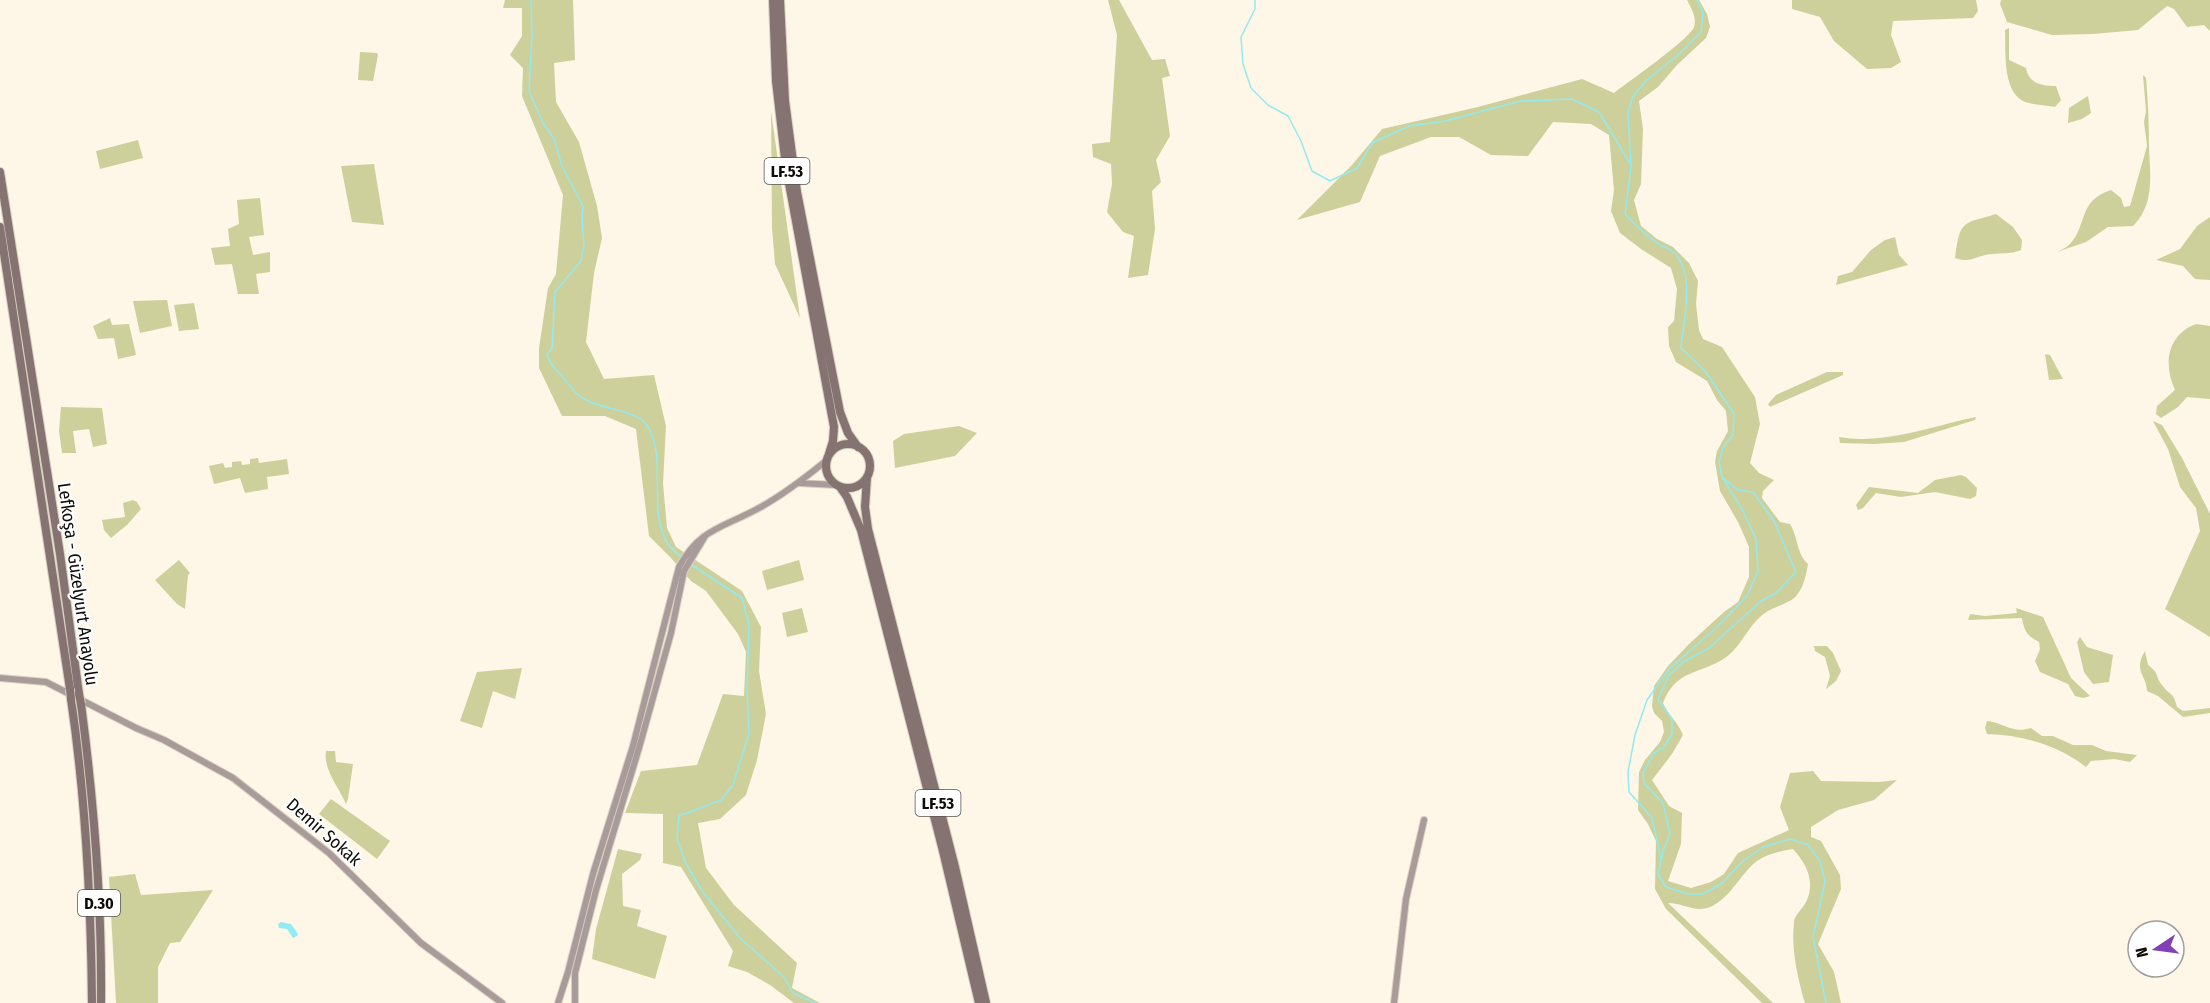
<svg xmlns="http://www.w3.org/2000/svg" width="2210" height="1003" font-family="'Fira Sans Condensed',sans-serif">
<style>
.green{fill:#ced09b}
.water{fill:#93eaf0}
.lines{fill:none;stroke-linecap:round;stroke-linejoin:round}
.stream{stroke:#93eaf0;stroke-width:1.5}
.secondary-casing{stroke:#d8d1c2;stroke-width:8}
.highway-casing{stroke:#d8d1c2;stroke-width:10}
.secondary{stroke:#a89b99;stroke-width:6}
.highway{stroke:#857371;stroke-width:8}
.highway-bridge-casing{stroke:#d8d1c2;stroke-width:10;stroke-linecap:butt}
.highway-bridge{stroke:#857371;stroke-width:8}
.labels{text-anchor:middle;stroke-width:4.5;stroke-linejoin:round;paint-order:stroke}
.shield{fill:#fff;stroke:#565551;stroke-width:1.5}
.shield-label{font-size:16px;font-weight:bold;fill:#0e0c07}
.street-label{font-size:18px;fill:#0e0c07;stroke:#fff}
</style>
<rect width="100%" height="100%" fill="#fef6e6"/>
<path class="green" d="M 505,0 L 573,0 L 575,60 L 554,63 L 556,102 L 579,142 L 597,206 L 602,238 L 594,273 L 586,342 L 604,379 L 654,375 L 666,426 L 663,483 L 667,528 L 676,547 L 742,591 L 761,627 L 759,671 L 766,714 L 757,760 L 746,795 L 720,819 L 698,823 L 706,868 L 734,905 L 797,963 L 792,988 L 820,1003 L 794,1003 L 770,985 L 747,972 L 728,966 L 733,951 L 681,867 L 663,863 L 663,814 L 625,813 L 641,771 L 697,765 L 723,694 L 744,696 L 746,652 L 738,634 L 706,591 L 691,581 L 671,558 L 649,536 L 636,429 L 605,416 L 562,416 L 539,368 L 539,348 L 548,288 L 556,274 L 563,195 L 522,96 L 523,68 L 510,55 L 522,36 L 522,8 L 503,8 Z
M 1108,0 L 1119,0 L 1152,60 L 1165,59 L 1170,76 L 1162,78 L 1170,136 L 1156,160 L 1161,182 L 1152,191 L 1155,229 L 1148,275 L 1128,278 L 1134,236 L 1123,232 L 1107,212 L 1112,184 L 1111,164 L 1093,157 L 1092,144 L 1110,142 L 1117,35 Z
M 1687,0 L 1699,0 L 1707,14 L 1710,27 L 1706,38 L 1677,65 L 1658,87 L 1639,101 L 1643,129 L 1641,184 L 1634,200 L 1641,226 L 1657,239 L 1673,247 L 1689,263 L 1698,281 L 1696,304 L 1699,330 L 1703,339 L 1722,347 L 1755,397 L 1760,424 L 1750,463 L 1759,473 L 1774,480 L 1763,491 L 1762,498 L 1780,522 L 1790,524 C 1798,537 1797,555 1808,564 C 1806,575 1804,586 1797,595 C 1790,604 1774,606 1765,613 C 1748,625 1742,646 1725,658 C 1699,675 1676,669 1663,703 C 1668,715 1678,722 1683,735 L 1672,754 L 1652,780 L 1669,806 L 1682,813 L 1681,844 L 1668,881 L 1691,888 L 1711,882 L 1724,874 L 1738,853 L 1789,830 L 1780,807 L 1790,773 L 1813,771 L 1821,781 L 1879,782 L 1897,780 L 1874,800 L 1838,810 L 1811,827 L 1811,837 L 1821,841 L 1840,875 L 1841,889 L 1818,944 L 1834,972 L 1841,1003 L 1805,1003 L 1803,997 C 1797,973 1791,949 1794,923 C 1794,916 1801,910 1805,904 C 1816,884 1808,865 1793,849 C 1781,851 1767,854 1757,861 C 1740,874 1731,898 1710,907 C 1695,913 1683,903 1668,903 L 1773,1003 L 1762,1003 L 1666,909 L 1655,889 L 1656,841 L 1648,824 L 1638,810 L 1639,772 L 1645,760 L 1660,742 L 1664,732 L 1662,721 L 1654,713 L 1652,706 L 1654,686 L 1668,666 L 1689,644 L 1724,612 L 1738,602 L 1749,577 L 1749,547 L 1738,522 L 1720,491 L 1715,462 L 1717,451 L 1728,431 L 1726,411 L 1717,400 L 1707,381 L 1676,362 L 1669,346 L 1668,327 L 1674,321 L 1677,289 L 1671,268 L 1641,249 L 1620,233 L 1611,211 L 1614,190 L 1609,135 L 1591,124 L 1553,122 L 1528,156 L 1491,155 L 1459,137 L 1431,137 L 1380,156 L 1360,202 L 1297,220 L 1352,165 L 1382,129 L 1478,107 L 1582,79 L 1614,93 C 1628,82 1690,39 1694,27 C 1697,17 1691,8 1687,0 Z
M 1792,0 L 1976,0 L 1978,11 L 1973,18 L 1893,21 L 1891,35 L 1901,62 L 1891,68 L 1867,69 L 1834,41 L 1820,17 L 1792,9 Z
M 2001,0 L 2210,0 L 2210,31 L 2204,25 L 2187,27 L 2174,9 L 2167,6 L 2138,30 L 2093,34 L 2052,35 L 2007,22 L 2000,4 Z
M 2009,28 L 2009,60 L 2026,68 C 2029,84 2042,86 2056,86 L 2061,100 L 2055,107 C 2046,105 2031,105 2023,101 C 2002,90 2006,50 2005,30 Z
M 360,52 L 377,53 L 378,55 L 373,81 L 358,80 Z
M 2143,75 L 2146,78 C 2148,101 2149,124 2149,147 C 2150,175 2155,204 2133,226 L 2108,227 L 2086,242 L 2057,252 C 2060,250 2066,248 2069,245 C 2088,226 2077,201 2111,190 L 2121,198 L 2124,207 L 2130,206 L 2147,146 L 2144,122 L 2146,111 Z
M 2088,96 L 2091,113 L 2082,119 L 2068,123 L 2069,108 Z
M 771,111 L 800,318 L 775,264 L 772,228 Z
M 138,140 L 143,158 L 100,169 L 96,151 Z
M 374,164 L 384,225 L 352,222 L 341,166 Z
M 260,198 L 264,235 L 249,237 L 253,255 L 270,252 L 270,272 L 256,274 L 259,294 L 238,294 L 232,264 L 215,265 L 211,248 L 230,246 L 228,229 L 239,224 L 237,200 Z
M 1996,214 L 2013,227 L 2022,240 L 2021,250 C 2011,254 2003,253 1992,254 C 1976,255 1972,264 1955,258 C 1960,220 1962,224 1996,214 Z
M 2210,217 L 2210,280 L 2195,279 L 2183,266 L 2156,260 L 2180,249 L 2197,226 Z
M 1895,237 L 1899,255 L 1908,265 L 1836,285 L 1838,276 L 1852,272 L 1871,250 L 1885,240 Z
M 167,300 L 172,326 L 140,333 L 133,301 Z
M 194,303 L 199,329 L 179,331 L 174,305 Z
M 110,318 L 112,325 L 129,324 L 136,355 L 118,359 L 114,338 L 98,339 L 93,326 Z
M 2196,324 L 2210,326 L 2210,399 L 2187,397 L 2178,407 L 2161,418 L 2156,414 L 2157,406 L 2175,390 C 2163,364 2167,335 2196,324 Z
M 2045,354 L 2050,355 L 2063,379 L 2049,380 Z
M 1827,372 L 1843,372 L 1843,375 L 1770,407 L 1768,404 L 1776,395 Z
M 61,407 L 102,408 L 107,444 L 93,447 L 89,429 L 73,431 L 76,453 L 62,453 L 59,431 Z
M 1976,417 L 1975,420 L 1904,442 L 1874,444 L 1840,443 L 1839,437 C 1884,445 1932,426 1976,417 Z
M 2153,421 L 2162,425 L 2182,458 L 2210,514 L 2210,637 L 2165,609 L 2200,531 L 2196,508 L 2180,487 L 2168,449 Z
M 959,426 L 977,433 L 955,456 L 895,468 L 893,441 L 904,434 Z
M 258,458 L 259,463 L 287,459 L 289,474 L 267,477 L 268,489 L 245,493 L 240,478 L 214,484 L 209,466 L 223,463 L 225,468 L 232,467 L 232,462 L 241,461 L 242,465 L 250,464 L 250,459 Z
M 1961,475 L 1966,477 L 1977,488 L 1976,496 L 1970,499 L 1935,492 L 1901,497 L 1876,493 L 1863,508 L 1858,510 L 1856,505 L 1869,487 L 1918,493 L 1935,480 Z
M 133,500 L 137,502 L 141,509 L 127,525 L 111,538 L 104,530 L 102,520 L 125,517 L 123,503 Z
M 179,560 L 190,573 L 188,575 L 185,609 L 177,604 L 155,580 Z
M 799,560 L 804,580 L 767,590 L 762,571 Z
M 802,608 L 808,632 L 787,637 L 782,613 Z
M 2016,608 L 2043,617 L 2071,678 L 2090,696 L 2083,698 L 2075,696 L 2068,684 L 2040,672 L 2035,661 L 2040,649 L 2039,642 C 2027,636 2024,631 2022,618 L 1968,620 L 1970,614 L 1985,616 L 2017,613 Z
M 2080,637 L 2087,647 L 2113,655 L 2109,682 L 2093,684 L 2084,672 L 2077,642 Z
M 1814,646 L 1827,646 L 1833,653 L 1841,671 L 1836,681 L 1826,689 L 1830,676 L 1825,657 L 1815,651 Z
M 2145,651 L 2148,665 C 2160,674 2155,677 2163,686 C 2171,697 2173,691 2177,707 L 2183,711 L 2210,708 L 2210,713 L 2183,717 L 2158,696 L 2147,691 C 2146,673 2133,672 2145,651 Z
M 522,668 L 515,699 L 493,691 L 482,728 L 460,721 L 477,672 Z
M 1987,721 C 2005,723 2012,734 2031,728 L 2042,736 L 2053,736 L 2073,745 L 2092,745 L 2106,751 L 2137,755 L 2130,762 L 2114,759 L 2091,761 L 2086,767 C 2058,745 2023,735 1987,734 L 1985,728 Z
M 326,751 L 335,751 L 336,762 L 353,764 L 348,799 L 346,804 C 339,787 323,770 326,751 Z
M 331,799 L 390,841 L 377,859 L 319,814 Z
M 618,849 L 642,854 L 640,860 L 622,874 L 623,906 L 641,910 L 637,926 L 667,936 L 655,979 L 592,959 L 596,929 Z
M 135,874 L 141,895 L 213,890 L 180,942 L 170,943 L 158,967 L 158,1003 L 116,1003 L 109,877 Z"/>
<path class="water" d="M 281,922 L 291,924 L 298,934 L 297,936 L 293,938 L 287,929 L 279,928 L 278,924 Z"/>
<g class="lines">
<path class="stream" d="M 531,0 L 532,35 L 529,91 L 543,123 L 554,139 L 562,166 L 583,206 L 582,219 L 584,245 L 581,261 L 555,292 L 552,349 L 547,354 C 550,364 553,366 559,373 C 569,383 573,394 588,401 C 603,409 637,411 646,424 C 669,456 646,509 668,544 C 671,549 677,553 681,557
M 1255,0 L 1255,9 L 1241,37 L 1243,64 L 1251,88 L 1268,105 L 1288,116 L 1301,141 L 1312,171 L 1330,181 L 1357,168 L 1372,143 L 1409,126 L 1445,121 L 1521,101 L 1572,99 L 1599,112 L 1631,165
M 1724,479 L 1738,490 L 1753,492 L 1774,521 L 1796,572 L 1776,593 L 1760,602 L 1709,648 L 1683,662 L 1669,675 L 1658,699 L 1672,719 L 1672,734 L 1664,747 L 1653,754 L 1643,774 L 1644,783 L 1663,803 L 1670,834 L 1663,851 L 1658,874 L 1666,887 L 1688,894 L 1703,894 L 1721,884 L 1742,862 L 1763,847 L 1790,839 L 1808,845 L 1820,861 L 1825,882 L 1813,937 L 1826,1003
M 692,565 L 742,598 L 749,624 L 747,689 L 749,733 L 733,785 L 721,800 L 679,816 L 677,838 L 685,862 L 702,891 L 740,938 L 784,977 L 793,993 L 815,1003
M 1661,859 L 1652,818 L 1629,792 L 1628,772 L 1635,735 L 1647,700 L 1670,668 L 1715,629 L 1747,596 L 1758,571 L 1756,539 L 1743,511 L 1722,477 L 1719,462 L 1723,447 L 1733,435 L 1734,414 L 1705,371 L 1681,348 C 1683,322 1697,270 1672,251 C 1669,248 1664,247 1660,245 C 1646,236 1636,226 1625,214 L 1631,166 L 1628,113 L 1633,96 L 1647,80 L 1680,53 L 1701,32 L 1703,12 L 1697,0"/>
<g class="secondary-casing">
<path id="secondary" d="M 799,483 L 836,485
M 0,678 L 46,682 L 136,728 L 164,740 L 233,778 L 329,853 L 421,943 L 502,1003
M 558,1003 L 568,972 L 593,874 L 633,746 L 679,567 C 700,528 723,528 759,508 C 783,495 805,478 827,460
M 575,1003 L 575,973 L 596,890 L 639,748 L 671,633 L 684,571 L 704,538
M 1394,1003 L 1406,899 L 1424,820"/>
</g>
<g class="highway-casing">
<path id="highway" d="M 773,0 L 776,81 L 786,167 L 834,427 L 833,441 L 829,454
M 780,0 L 785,101 L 797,192 L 840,412 L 848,433 L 858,447
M 0,172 L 60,554 L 79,694
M 0,227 L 70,689
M826 466a22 22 0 1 1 44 0a22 22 0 1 1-44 0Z
M 867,477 L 865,507 L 868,529 L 955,867 L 986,1003
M 840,487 L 847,497 L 861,530 L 943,851 L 979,1003
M 71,699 C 86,800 91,901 92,1003
M 81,704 C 94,803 102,903 101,1003"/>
</g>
<use href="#secondary" class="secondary"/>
<use href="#highway" class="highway"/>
<g class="highway-bridge-casing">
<path id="highway-bridge" d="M 70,689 L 71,699
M 79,694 L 81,704"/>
</g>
<use href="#highway-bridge" class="highway-bridge"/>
</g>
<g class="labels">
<g class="shield">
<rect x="764.5" y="158" width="45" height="26" rx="4.5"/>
<rect x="915.5" y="790" width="45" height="26" rx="4.5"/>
<rect x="78" y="890" width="42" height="26" rx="4.5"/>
</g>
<g class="shield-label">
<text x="787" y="177">LF.53</text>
<text x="938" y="809">LF.53</text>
<text x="99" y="909">D.30</text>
</g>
<g class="street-label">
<text transform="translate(78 584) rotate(82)" y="6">Lefkoşa - Güzelyurt Anayolu</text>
<text transform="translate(324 832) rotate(41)" y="6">Demir Sokak</text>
</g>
</g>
<g transform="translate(2156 949) rotate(257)"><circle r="28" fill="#ffffff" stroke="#9f9e9c" stroke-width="1.5"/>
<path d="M0-4.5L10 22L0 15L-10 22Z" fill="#8241b6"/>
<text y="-9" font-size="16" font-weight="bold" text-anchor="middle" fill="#0e0c07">N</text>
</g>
</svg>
